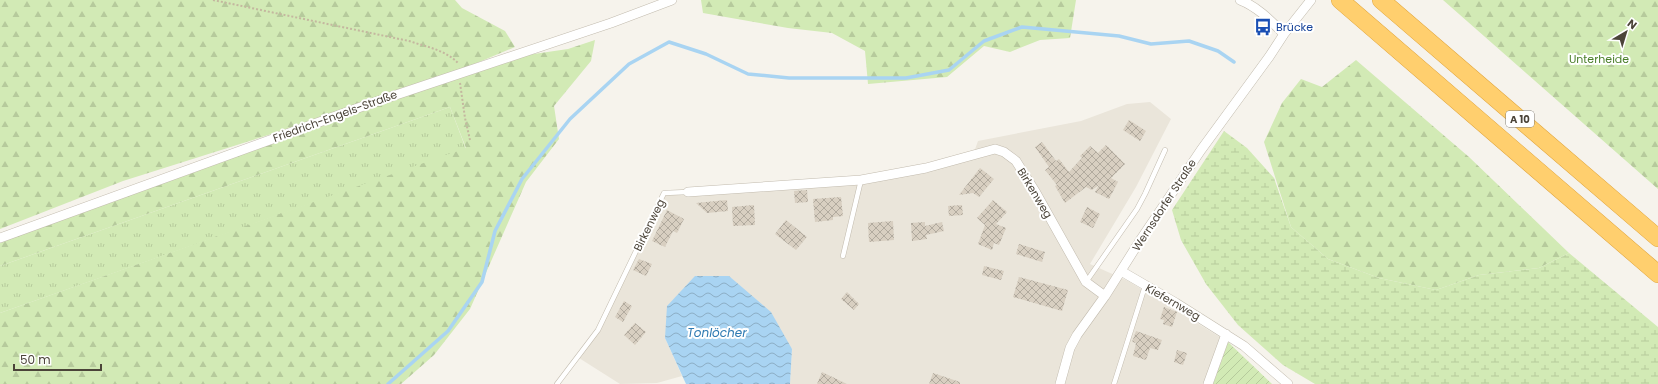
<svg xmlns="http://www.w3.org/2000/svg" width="1658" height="384" font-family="Poppins,sans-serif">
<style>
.residential{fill:#eae5da}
.grass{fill:url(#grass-tufts)}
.forest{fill:url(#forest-firs)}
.wetland{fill:url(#wetland-marsh)}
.garden{fill:url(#garden-furrows)}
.water{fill:url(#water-waves)}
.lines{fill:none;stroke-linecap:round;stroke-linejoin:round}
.stream{stroke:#a9d4f2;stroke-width:3.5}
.building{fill:url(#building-cross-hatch)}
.service-casing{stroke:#c2bbae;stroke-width:5.5}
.minor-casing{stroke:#c2bbae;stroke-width:10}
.motorway-casing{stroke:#e0a43c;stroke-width:18}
.path{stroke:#c4b79f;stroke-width:2;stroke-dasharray:2 2;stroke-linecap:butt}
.service{stroke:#fff;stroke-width:4.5}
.minor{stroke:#fff;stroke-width:9}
.motorway{stroke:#ffcf6e;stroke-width:17}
.labels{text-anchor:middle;stroke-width:4;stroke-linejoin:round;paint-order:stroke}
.shield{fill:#fff;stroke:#817c74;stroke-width:1}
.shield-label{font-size:10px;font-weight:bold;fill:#4b4439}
.transit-label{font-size:11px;fill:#164399;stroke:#fff;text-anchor:start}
.park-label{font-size:11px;fill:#4a7f2a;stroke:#fff}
.street-label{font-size:11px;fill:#4b4439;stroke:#fff}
.water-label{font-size:12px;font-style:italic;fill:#2e7ab2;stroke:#fff}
</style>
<defs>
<pattern id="grass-tufts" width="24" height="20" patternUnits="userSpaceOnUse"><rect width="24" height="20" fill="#d2eab5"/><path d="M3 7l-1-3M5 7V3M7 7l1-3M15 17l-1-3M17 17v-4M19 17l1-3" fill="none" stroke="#b6ca9c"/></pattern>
<pattern id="forest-firs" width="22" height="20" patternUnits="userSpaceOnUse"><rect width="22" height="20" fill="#d2eab5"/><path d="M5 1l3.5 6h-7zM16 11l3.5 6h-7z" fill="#b6ca9c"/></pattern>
<pattern id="wetland-marsh" width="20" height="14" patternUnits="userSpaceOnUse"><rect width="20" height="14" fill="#d2eab5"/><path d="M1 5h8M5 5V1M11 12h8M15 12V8" fill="none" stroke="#b6ca9c"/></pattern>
<pattern id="garden-furrows" width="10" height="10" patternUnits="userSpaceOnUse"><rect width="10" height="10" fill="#d2eab5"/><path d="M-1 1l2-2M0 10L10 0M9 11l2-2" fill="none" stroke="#b6ca9c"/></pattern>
<pattern id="water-waves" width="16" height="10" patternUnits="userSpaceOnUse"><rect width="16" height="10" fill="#a9d4f2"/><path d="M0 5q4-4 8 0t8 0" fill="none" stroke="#8caec5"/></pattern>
<pattern id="building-cross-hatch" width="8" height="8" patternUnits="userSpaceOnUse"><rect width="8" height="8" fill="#d8cfc1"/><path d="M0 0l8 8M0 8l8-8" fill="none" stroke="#b1aa9e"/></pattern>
</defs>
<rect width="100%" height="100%" fill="#f6f3ec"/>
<path class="residential" d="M 1150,102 L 1171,119 L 1136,187 L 1090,264 L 1128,281 L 1228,342 L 1213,384 L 790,384 L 792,349 L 747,293 L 729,276 L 665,338 L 682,376 L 657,383 L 620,384 L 579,358 L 600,331 L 664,193 L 863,184 L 973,155 L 978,141 L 1081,121 L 1127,104 Z"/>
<path class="grass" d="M 450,107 L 466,149 L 0,313 L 0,266 Z"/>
<path class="forest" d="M 0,0 L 455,0 L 462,8 L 505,31 L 515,47 L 420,87 L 123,181 L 0,229 Z
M 701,0 L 1076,0 L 1070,38 L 1040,40 L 1010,52 L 984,46 L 947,77 L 868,84 L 865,51 L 832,33 L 788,28 L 703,13 Z
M 1443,0 L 1658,0 L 1658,189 Z
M 595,40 L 591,61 L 554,106 L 559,139 L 526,182 L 470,309 L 434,355 L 401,384 L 0,384 L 0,313 L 466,148 L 450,107 L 0,266 L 0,238 L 520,56 L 568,49 Z
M 1356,60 L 1469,157 L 1569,253 L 1539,268 L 1479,275 L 1436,290 L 1379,278 L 1328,259 L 1291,227 L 1264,142 L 1282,103 L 1301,79 L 1322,87 Z"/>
<path class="wetland" d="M 1224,131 L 1247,148 L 1274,178 L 1291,227 L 1328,259 L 1379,278 L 1436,290 L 1479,275 L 1539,268 L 1569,253 L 1658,327 L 1658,384 L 1315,384 L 1283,365 L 1238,325 L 1206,284 L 1181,240 L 1172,210 Z"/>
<path class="garden" d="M 1228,342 L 1272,384 L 1273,384 L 1213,384 Z"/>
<path class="water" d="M 695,276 L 729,276 L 771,312 L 792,349 L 790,384 L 686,384 L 665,338 L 667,306 Z"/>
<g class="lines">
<path class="stream" d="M 388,384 L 448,331 L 482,282 L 495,231 L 522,179 L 570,119 L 629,64 L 669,42 L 706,54 L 748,74 L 789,78 L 906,78 L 949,70 L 984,41 L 1022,27 L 1119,36 L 1151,44 L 1189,41 L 1218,51 L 1234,62"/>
</g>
<path class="building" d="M 1129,120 L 1146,131 L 1140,141 L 1123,130 Z
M 1042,142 L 1056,161 L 1059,159 L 1069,172 L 1082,158 L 1080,156 L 1090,146 L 1098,153 L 1106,145 L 1125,164 L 1111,178 L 1118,182 L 1109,199 L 1095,192 L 1099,185 L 1092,190 L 1086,187 L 1065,203 L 1055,186 L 1057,185 L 1045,170 L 1049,167 L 1035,147 Z
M 980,168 L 994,179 L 979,197 L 973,193 L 959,195 Z
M 807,190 L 808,202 L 795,203 L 794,191 Z
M 841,197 L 843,216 L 833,217 L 833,220 L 815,222 L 813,199 Z
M 727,200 L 728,211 L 707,213 L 696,203 Z
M 993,200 L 1007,212 L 996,224 L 1006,228 L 999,245 L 994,243 L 992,250 L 978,244 L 985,225 L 977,218 Z
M 754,205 L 755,225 L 733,226 L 732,207 Z
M 962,205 L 963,215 L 949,216 L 948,206 Z
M 1087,207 L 1100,214 L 1093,228 L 1080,222 Z
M 667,210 L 684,219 L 677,233 L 673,231 L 665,247 L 652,241 Z
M 786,220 L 807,237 L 796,250 L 775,234 Z
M 893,221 L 894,240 L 869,242 L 868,223 Z
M 925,222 L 925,226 L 942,222 L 944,231 L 926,235 L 927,239 L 912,241 L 911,223 Z
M 1019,244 L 1045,252 L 1042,262 L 1016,254 Z
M 639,259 L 652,264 L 646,276 L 633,270 Z
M 984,266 L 1004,271 L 1001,280 L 982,275 Z
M 1019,277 L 1068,290 L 1062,311 L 1013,297 Z
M 847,292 L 859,304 L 854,310 L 841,299 Z
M 624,301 L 632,306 L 623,322 L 615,317 Z
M 1164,307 L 1177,312 L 1172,327 L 1163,324 L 1164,320 L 1160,319 Z
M 635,323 L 646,332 L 635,345 L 624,335 Z
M 1136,331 L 1162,340 L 1158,350 L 1150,348 L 1146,360 L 1133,356 L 1136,343 L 1132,342 Z
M 1177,350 L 1187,353 L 1183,365 L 1174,362 Z
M 822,372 L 847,384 L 817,384 Z
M 933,373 L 960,382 L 960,384 L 929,384 Z"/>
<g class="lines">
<g class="service-casing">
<path id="service" d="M 843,256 L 861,180
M 1086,282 L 1137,209 L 1145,194 L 1165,150
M 557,384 L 598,330 L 664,193 L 688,192
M 1114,384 L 1145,286"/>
</g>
<g class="minor-casing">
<path id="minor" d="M 1240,0 C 1258,7 1271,21 1284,34
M 688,192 L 861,180 L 926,168 L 995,149 L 1004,152 L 1016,161 L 1036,193 L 1086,282 L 1105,296
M 0,238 L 369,104 L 611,23 L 672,0
M 1121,271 L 1176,303 L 1244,346 L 1288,384
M 1060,384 L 1070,348 L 1077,335 L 1105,296 L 1141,239 L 1201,150 L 1269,57 L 1284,34 L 1311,0
M 1208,384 L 1226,334"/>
</g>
<g class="motorway-casing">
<path id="motorway" d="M 1340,0 L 1658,274
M 1381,0 L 1658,238"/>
</g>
<path class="path" d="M 213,0 L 409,41 C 427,47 446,50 459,64
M 460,83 L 465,118 L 470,140"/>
<use href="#service" class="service"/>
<use href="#minor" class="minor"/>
<use href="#motorway" class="motorway"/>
</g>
<defs>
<g id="bus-bare" transform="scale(1.38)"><path d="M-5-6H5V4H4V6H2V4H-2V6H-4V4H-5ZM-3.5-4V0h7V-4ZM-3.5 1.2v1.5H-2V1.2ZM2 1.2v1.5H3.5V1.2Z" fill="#1a4fb4" stroke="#fff" stroke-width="2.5" paint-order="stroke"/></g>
</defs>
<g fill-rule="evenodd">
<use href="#bus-bare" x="1263" y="27"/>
</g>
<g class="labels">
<rect class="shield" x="1506" y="111" width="28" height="16" rx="3"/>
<g class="shield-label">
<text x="1520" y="123">A 10</text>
</g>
<g class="transit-label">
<text x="1276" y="31">Brücke</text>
</g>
<g class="park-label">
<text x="1599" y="63">Unterheide</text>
</g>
<g class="street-label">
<text transform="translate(335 116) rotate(-20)" y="4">Friedrich-Engels-Straße</text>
<text transform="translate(1035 193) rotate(59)" y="4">Birkenweg</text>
<text transform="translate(1164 205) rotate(-57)" y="4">Wernsdorfer Straße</text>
<text transform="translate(649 225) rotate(-64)" y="4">Birkenweg</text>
<text transform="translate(1173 302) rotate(30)" y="4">Kiefernweg</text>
</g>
<g class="water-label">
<text x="717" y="337">Tonlöcher</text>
</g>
</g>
<g transform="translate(1626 32) rotate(38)" stroke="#ffffff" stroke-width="3" paint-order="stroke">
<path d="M0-3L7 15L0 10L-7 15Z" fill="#4b4439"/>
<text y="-6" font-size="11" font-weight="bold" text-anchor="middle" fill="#4b4439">N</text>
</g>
<path d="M14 364v6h87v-6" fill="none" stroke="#4b4439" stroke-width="2"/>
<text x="20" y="364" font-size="12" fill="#4b4439" stroke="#ffffff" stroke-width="3" paint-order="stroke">50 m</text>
</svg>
